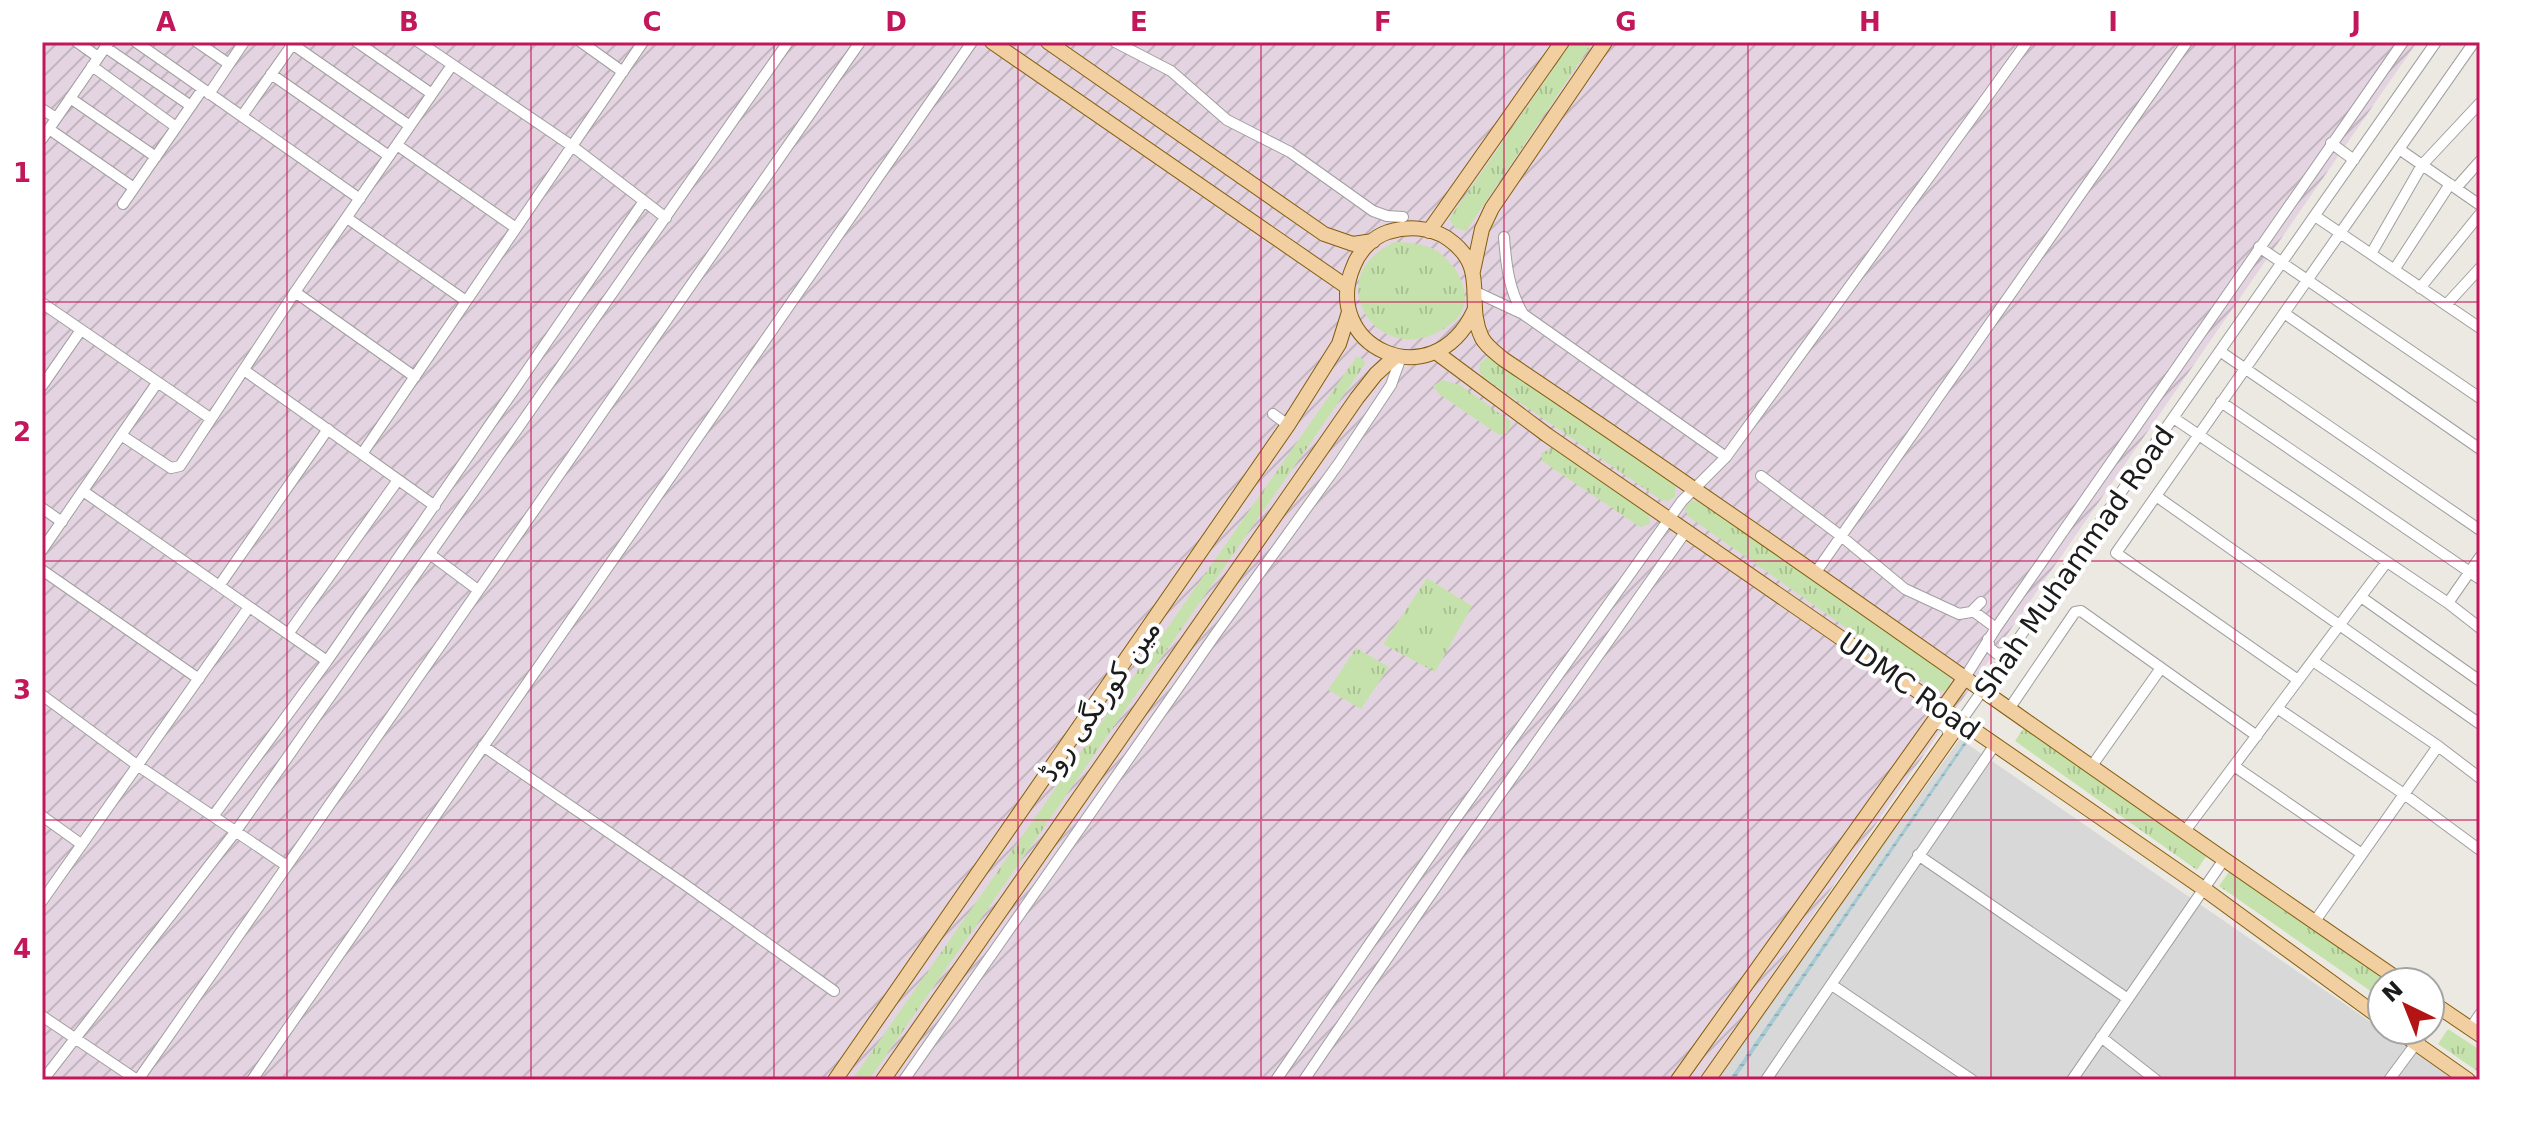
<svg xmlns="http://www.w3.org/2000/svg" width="2522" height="1122" font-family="'DejaVu Sans','Noto Naskh Arabic',sans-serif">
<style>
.residential{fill:#d9d8d8}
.industrial{fill:url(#industrial-furrows)}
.grass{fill:url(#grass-tufts)}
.water{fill:url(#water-rules)}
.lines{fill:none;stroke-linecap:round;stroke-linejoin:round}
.minor-casing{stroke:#9f9f9f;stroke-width:12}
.major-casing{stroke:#845d0f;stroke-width:16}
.minor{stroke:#fff;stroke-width:10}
.major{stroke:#f1cfa1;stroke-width:14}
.grid{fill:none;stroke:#c2185b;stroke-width:2;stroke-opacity:0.55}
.labels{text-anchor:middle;stroke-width:8;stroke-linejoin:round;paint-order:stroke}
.street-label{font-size:28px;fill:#1b1b1b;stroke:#fff}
.neatline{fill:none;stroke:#c2185b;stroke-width:3}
.grid-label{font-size:26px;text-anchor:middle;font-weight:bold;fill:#c2185b}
</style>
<defs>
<pattern id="industrial-furrows" width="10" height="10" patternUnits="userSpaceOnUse" patternTransform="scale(2)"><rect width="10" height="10" fill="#e4d4e1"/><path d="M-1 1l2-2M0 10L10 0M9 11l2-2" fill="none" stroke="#c3b5c0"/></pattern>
<pattern id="grass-tufts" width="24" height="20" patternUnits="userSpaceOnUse" patternTransform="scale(2)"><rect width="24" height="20" fill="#c6e2ac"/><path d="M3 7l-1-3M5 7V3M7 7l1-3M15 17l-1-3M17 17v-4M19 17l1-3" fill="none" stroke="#aac193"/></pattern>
<pattern id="water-rules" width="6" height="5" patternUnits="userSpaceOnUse" patternTransform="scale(2)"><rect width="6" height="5" fill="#a6cbd5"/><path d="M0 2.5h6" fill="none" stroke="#8eaeb6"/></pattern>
</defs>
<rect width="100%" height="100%" fill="#ece9e2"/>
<path class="residential" d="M 1960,739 L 2455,1080 L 1713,1080 Z"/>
<path class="industrial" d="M 42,42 L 2417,42 L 1699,1080 L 42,1080 Z"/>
<path class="grass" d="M 1572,42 L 1593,42 L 1466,231 L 1455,228 L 1449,219 Z
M 1395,242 C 1408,242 1426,244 1437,251 C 1460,266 1478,303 1452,323 C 1382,379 1314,277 1395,242 Z
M 1357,356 L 1364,360 L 1365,364 L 869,1080 L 852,1080 Z
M 1489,356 L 1676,485 L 1675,497 L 1668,501 L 1661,500 L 1483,377 L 1479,371 L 1480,363 Z
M 1442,380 L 1460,385 L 1510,421 L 1511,424 L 1507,433 L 1499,435 L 1439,394 L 1433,386 Z
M 1552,448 L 1649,514 L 1650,524 L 1640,527 L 1542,461 L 1542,453 Z
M 1691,500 L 1700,502 L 1951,675 L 1950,687 L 1944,691 L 1936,691 L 1689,517 L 1685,510 L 1686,504 Z
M 1427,578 L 1472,606 L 1435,672 L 1383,644 Z
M 1356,648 L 1389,667 L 1361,709 L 1328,690 Z
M 2025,726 L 2207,855 L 2197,870 L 2015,741 Z
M 2231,869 L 2393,982 L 2382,982 L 2382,999 L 2219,886 Z
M 2448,1029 L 2480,1050 L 2480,1073 L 2438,1044 Z"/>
<path class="water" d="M 1967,738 L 1969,740 L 1734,1080 L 1729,1080 Z"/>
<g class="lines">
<g class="minor-casing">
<path id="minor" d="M 77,42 L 98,57
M 136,42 L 360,199
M 197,42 L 229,64
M 357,42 L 432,94
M 419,42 L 572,146 L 644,201
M 581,42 L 623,72
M 1115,42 L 1171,71 L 1227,120 L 1290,152 L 1373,211 L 1387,216 L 1403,217
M 292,44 L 410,126
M 105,47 L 191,106
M 92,66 L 176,127
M 271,74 L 389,156
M 209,94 L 244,42
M 70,98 L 156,157
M 42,109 L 56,118
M 242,116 L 294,42
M 49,129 L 134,188
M 42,139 L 109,42
M 2331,143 L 2354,160
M 397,145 L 516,228
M 2399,149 L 2480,205
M 2456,188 L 2480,161
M 123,204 L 202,90
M 2315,216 L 2480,328
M 347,218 L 466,301
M 1504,237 C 1506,265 1509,290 1523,314 L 1726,457
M 2259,247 L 2480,398
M 2371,254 L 2422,165 L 2480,103
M 2394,270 L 2450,184
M 2420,288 L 2480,214
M 295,292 L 415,377
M 1476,292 L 1521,313
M 42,303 L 210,418
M 2446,305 L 2480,268
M 2284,313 L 2480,449
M 2221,352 L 2480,530
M 244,370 L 435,506
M 42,386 L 81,330
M 2221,402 L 2480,579
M 1273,414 L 1288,425
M 2175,419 L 2448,603 L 2480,628
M 121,435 L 171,468 L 180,466 L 295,292 L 452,65
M 362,454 L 643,42
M 1761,476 L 1841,536 L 1905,589 L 1959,614 L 1971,612 L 1981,602
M 83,491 L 327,661
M 2156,496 L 2480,724
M 42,508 L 62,522
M 42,550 L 157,383
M 431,555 L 478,590
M 42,570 L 199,679
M 1816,572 L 2187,42
M 219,586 L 328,429
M 2361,597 L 2480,681
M 2448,603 L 2480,557
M 1973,611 L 1996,628
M 288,634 L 398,480
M 1988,639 L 1990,648 L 1997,654 L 2010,652
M 2313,661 L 2438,746 L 2480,778
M 1964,679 L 1996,628 L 2403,42
M 2298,680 L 2116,553 L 2472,45
M 42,695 L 137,765 L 287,866
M 2277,708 L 2404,794 L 2480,850
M 2009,709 L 2075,612 L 2081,611 L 2257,736
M 1961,721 L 2436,42
M 1929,727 C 1940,720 1949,726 1949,738
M 483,746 L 684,884 L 834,991
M 2234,766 L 2362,854
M 2091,767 L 2161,668
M 214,815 L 327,661 L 644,201 L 666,218
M 42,816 L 81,844
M 2185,831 L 2386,563
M 1918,855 L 2128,999
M 42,901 L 249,607
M 2315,921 L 2438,746
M 1832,985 L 1972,1080
M 42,1016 L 137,1080
M 2430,1024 L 2441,1009
M 2470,1029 L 2480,1014
M 2101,1037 L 2156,1080
M 43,1080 L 236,831 L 788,42
M 138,1080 L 860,42
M 252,1080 L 972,42
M 904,1080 L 1215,635 L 1339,463 L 1391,385 L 1401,357
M 1276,1080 L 1452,824 L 1682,501 L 1726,457 L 2027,42
M 1304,1080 L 1470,837 L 1686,531
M 1766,1080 L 1994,746
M 2072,1080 L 2225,858
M 2389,1080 L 2426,1030"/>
</g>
<g class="major-casing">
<path id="major" d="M 992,42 L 1347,287
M 1048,42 L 1324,234 L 1353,244 L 1373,241
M 1429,231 L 1562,42
M 1473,271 L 1482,229 L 1492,208 L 1605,42
M 1474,311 C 1432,401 1318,345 1354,265 C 1360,250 1373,237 1388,232 C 1408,226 1430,227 1447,238 C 1491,268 1464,301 1482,338 C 1487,347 1496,353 1503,359 C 1806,562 2101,777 2402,982
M 1437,353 L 1547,435 L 2204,889 L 2382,1019
M 2430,1001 L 2480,1035
M 2397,1030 L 2468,1080
M 835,1080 L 1288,425 L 1339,344 L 1349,312
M 883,1080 L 1357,398 L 1376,374 L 1396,356
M 1678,1080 L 1964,679
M 1708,1080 L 1961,721"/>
</g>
<use href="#minor" class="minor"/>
<use href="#major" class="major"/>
</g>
<path class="grid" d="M 287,42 L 287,1080M 531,42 L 531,1080M 774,42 L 774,1080M 1018,42 L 1018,1080M 1261,42 L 1261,1080M 1504,42 L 1504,1080M 1748,42 L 1748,1080M 1991,42 L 1991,1080M 2235,42 L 2235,1080M 42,302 L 2480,302M 42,561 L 2480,561M 42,820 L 2480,820"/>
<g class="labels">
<g class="street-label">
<text transform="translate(2074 562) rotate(-55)" y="10">Shah Muhammad Road</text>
<text transform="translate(1909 686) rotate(35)" y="10">UDMC Road</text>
<text transform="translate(1099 700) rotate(-55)" y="10">مین کورنگی روڈ</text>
</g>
</g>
<rect width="2522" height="1122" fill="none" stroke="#ffffff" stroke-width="88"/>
<g transform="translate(2406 1006) rotate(317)"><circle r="38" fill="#ffffff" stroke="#a4a4a4" stroke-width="2"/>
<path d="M0-6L14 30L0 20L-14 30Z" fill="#b21514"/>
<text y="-12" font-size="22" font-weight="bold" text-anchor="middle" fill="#1b1b1b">N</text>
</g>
<rect x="44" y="44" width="2434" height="1034" class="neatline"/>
<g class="grid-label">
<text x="166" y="31">A</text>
<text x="409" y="31">B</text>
<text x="652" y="31">C</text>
<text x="896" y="31">D</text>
<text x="1139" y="31">E</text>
<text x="1383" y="31">F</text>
<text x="1626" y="31">G</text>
<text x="1870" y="31">H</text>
<text x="2113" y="31">I</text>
<text x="2356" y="31">J</text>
<text x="22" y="182">1</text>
<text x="22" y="441">2</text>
<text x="22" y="699">3</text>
<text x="22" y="958">4</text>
</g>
</svg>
